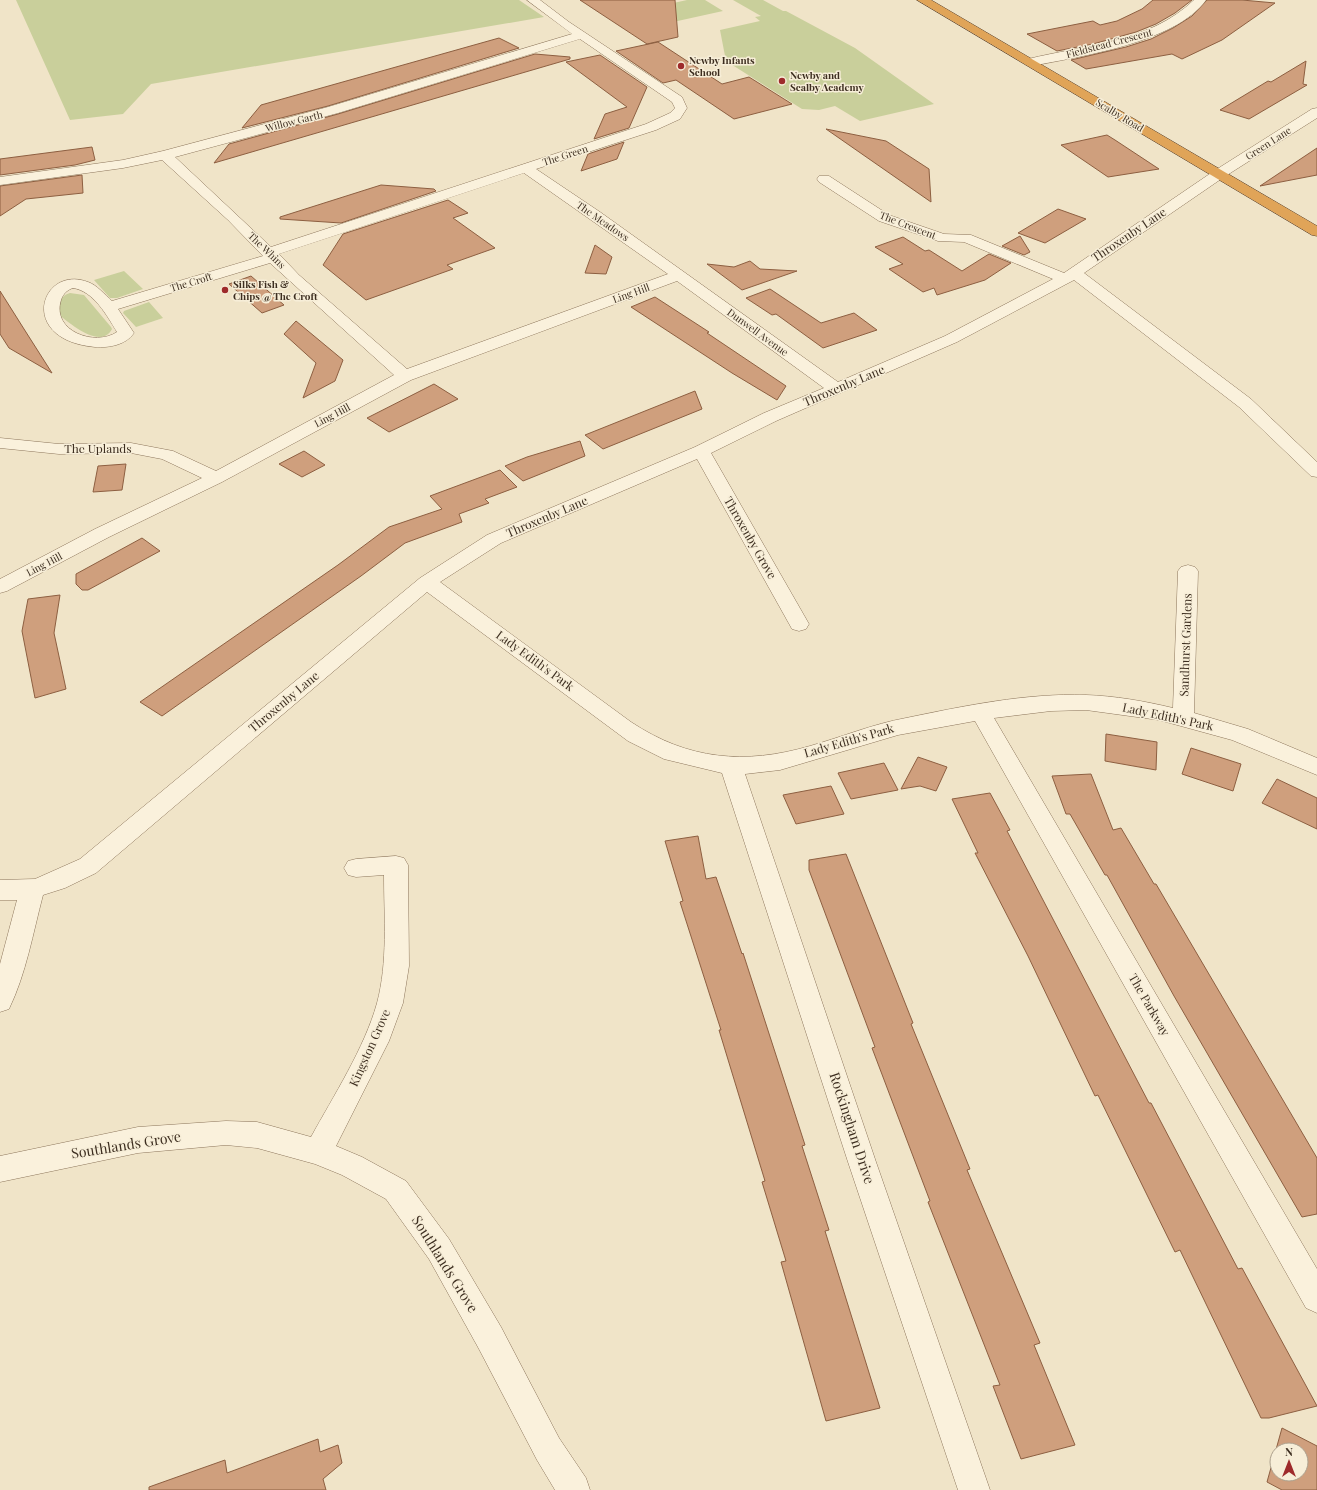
<svg xmlns="http://www.w3.org/2000/svg" width="1317" height="1490" font-family="'Playfair Display',serif">
<style>
.green{fill:#c9cf9b}
.building{fill:#cf9f7d;stroke:#8d5f41;fill-rule:evenodd}
.lines{fill:none;stroke-linecap:round;stroke-linejoin:round}
.minor-casing{stroke:#8d765c;stroke-width:1}
.highway-casing{stroke:#5b4430;stroke-width:1}
.minor{fill:#faf1dc;fill-rule:evenodd}
.highway{fill:#e0a458;fill-rule:evenodd}
.poi-dot{fill:#9e2a2b;stroke:#f7eed8;stroke-width:1.5}
.labels{text-anchor:middle;stroke-width:3;stroke-linejoin:round;paint-order:stroke}
.far-street-label{font-size:10px;fill:#3d2e20;stroke:#f7eed8}
.far-poi-label{font-size:10px;font-weight:bold;fill:#3d2e20;stroke:#f7eed8;text-anchor:start}
.street-label{font-size:12px;fill:#3d2e20;stroke:#f7eed8}
.near-street-label{font-size:14px;fill:#3d2e20;stroke:#f7eed8}
</style>
<rect width="100%" height="100%" fill="#f0e4c8"/>
<path class="green" d="M 16,0 L 519,0 L 544,17 L 151,84 L 123,114 L 70,120 Z
M 687,0 L 705,0 L 723,11 L 664,24 L 642,10 Z
M 733,0 L 763,0 L 783,11 L 786,11 L 855,48 L 934,104 L 860,121 L 835,106 L 819,110 L 802,109 L 726,61 L 720,30 L 760,21 L 755,17 L 761,16 Z
M 124,271 L 143,289 L 117,298 L 110,298 L 94,280 Z
M 70,293 L 84,295 L 111,327 L 112,329 C 101,350 71,324 59,315 C 60,303 58,297 70,293 Z
M 149,302 L 163,318 L 136,327 L 123,313 L 124,311 Z"/>
<path class="building" d="M 580,0 L 675,0 L 678,37 L 647,44 Z
M 1153,0 L 1192,0 L 1175,13 L 1156,24 L 1136,32 L 1093,44 L 1057,51 L 1027,34 L 1093,21 L 1100,25 L 1117,21 L 1142,9 Z
M 1207,0 L 1242,0 L 1275,3 L 1222,40 L 1182,59 L 1172,54 L 1086,69 L 1071,60 L 1126,47 L 1151,39 L 1173,28 L 1192,16 Z
M 499,38 L 519,48 L 328,106 L 242,128 L 261,105 Z
M 658,42 L 722,84 L 749,77 L 792,104 L 734,119 L 676,80 L 663,83 L 616,51 Z
M 535,54 L 570,57 L 570,59 L 214,163 L 229,144 L 338,114 Z
M 600,55 L 647,87 L 629,128 L 594,139 L 605,114 L 627,107 L 566,62 Z
M 1306,61 L 1303,84 L 1307,85 L 1249,119 L 1220,110 L 1268,81 L 1271,82 Z
M 826,129 L 886,141 L 929,169 L 931,202 Z
M 1107,135 L 1115,140 L 1159,169 L 1108,177 L 1061,145 Z
M 624,142 L 617,159 L 581,171 L 588,154 Z
M 92,147 L 95,160 L 75,165 L 0,175 L 0,159 Z
M 1317,148 L 1317,175 L 1260,186 Z
M 82,175 L 83,193 L 26,199 L 0,216 L 0,186 Z
M 381,185 L 434,189 L 436,191 L 341,223 L 280,219 L 280,217 Z
M 448,200 L 468,213 L 453,218 L 495,248 L 447,265 L 453,269 L 366,300 L 323,265 L 343,234 Z
M 1058,209 L 1086,219 L 1045,243 L 1018,233 Z
M 1020,236 L 1030,252 L 1024,255 L 1002,246 Z
M 903,237 L 925,251 L 929,250 L 962,271 L 989,254 L 1011,263 L 985,280 L 937,295 L 934,288 L 923,292 L 889,269 L 903,264 L 875,247 Z
M 595,245 L 612,257 L 606,274 L 585,273 Z
M 750,261 L 760,269 L 797,271 L 742,290 L 707,264 L 734,267 Z
M 251,276 L 276,298 L 284,305 L 262,313 L 229,284 Z
M 770,289 L 821,323 L 854,313 L 877,330 L 823,348 L 776,314 L 772,315 L 746,298 Z
M 0,291 L 24,329 L 52,373 L 9,348 L 0,334 Z
M 655,297 L 709,332 L 707,333 L 786,386 L 777,400 L 732,373 L 631,307 Z
M 296,321 L 343,360 L 335,381 L 303,398 L 316,363 L 284,334 Z
M 434,384 L 458,399 L 389,432 L 367,418 Z
M 695,391 L 702,409 L 603,449 L 585,435 Z
M 580,441 L 585,456 L 523,481 L 505,466 L 527,457 Z
M 304,451 L 325,465 L 302,477 L 279,464 Z
M 126,464 L 122,490 L 93,492 L 98,466 Z
M 500,470 L 517,487 L 485,499 L 489,503 L 459,514 L 462,522 L 405,543 L 361,576 L 162,716 L 140,702 L 338,565 L 389,527 L 442,509 L 430,496 Z
M 142,538 L 160,551 L 88,590 L 82,590 L 76,584 L 76,574 Z
M 60,595 L 54,633 L 66,689 L 35,698 L 22,631 L 28,599 Z
M 1106,734 L 1157,742 L 1156,770 L 1105,761 Z
M 1191,748 L 1241,764 L 1233,791 L 1182,774 Z
M 918,757 L 947,767 L 936,791 L 920,786 L 901,789 Z
M 884,763 L 898,790 L 851,799 L 838,773 Z
M 1091,774 L 1113,830 L 1121,828 L 1154,884 L 1156,884 L 1317,1158 L 1317,1214 L 1302,1217 L 1174,996 L 1107,875 L 1105,875 L 1070,814 L 1066,814 L 1052,776 Z
M 1277,779 L 1317,798 L 1317,829 L 1262,803 Z
M 831,786 L 844,814 L 796,824 L 783,795 Z
M 990,793 L 1010,830 L 1007,831 L 1149,1103 L 1151,1103 L 1238,1269 L 1242,1268 L 1317,1406 L 1269,1418 L 1261,1418 L 1180,1250 L 1175,1252 L 1098,1095 L 1095,1096 L 1028,956 L 975,853 L 978,853 L 952,799 Z
M 698,836 L 706,879 L 716,877 L 742,954 L 743,953 L 805,1145 L 802,1146 L 829,1230 L 825,1231 L 880,1408 L 826,1421 L 781,1262 L 786,1261 L 762,1182 L 765,1181 L 719,1030 L 721,1030 L 680,902 L 683,901 L 665,841 Z
M 846,854 L 913,1023 L 911,1024 L 970,1169 L 967,1170 L 1040,1343 L 1034,1345 L 1075,1445 L 1021,1459 L 993,1386 L 1000,1385 L 928,1202 L 930,1201 L 872,1048 L 875,1047 L 809,870 L 809,860 Z
M 1282,1428 L 1317,1446 L 1317,1490 L 1282,1490 L 1267,1482 ZM 1277,1450 L 1301,1450 L 1301,1474 L 1277,1474 Z
M 318,1439 L 320,1452 L 338,1445 L 342,1463 L 323,1479 L 326,1490 L 149,1490 L 149,1487 L 225,1460 L 227,1473 Z"/>
<g class="lines">
<g class="minor-casing">
<path id="minor" d="M 527,0 L 540,0 L 569,22 L 682,97 L 687,108 L 680,119 L 656,130 L 536,169 L 600,212 L 838,382 L 945,336 L 1053,279 L 964,242 L 938,241 L 879,221 L 819,182 L 817,179 L 819,176 L 829,176 L 889,215 L 944,234 L 971,235 L 1064,273 L 1214,171 L 1312,109 L 1317,108 L 1317,118 L 1224,177 L 1084,273 L 1251,399 L 1317,462 L 1317,477 L 1311,476 L 1239,407 L 1074,280 L 957,342 L 776,421 L 711,453 L 809,624 L 806,629 L 799,631 L 792,629 L 697,459 L 501,543 L 440,582 L 631,722 C 688,760 745,765 810,746 C 842,737 873,724 906,718 C 964,706 1026,693 1086,695 C 1115,696 1144,701 1173,708 L 1178,571 L 1181,567 L 1188,565 L 1195,567 L 1198,571 L 1194,713 L 1248,729 L 1317,758 L 1317,775 L 1232,740 L 1159,720 L 1086,710 L 1051,711 L 994,718 L 1317,1269 L 1317,1313 L 1306,1308 L 975,721 L 898,735 L 780,770 L 745,774 L 876,1162 L 990,1490 L 958,1490 L 848,1162 L 722,773 L 664,759 L 628,741 L 427,592 L 96,873 L 65,888 L 43,895 C 33,933 26,974 9,1009 L 0,1012 L 0,964 L 17,900 L 0,900 L 0,880 L 35,879 L 80,859 L 420,578 L 487,535 L 695,447 L 764,413 L 824,388 L 677,281 L 411,380 L 222,482 L 109,537 L 7,591 L 0,593 L 0,579 L 95,529 L 202,478 L 162,459 L 131,453 L 59,454 L 0,448 L 0,438 L 59,444 L 131,443 L 173,451 L 216,471 L 394,375 L 270,263 L 118,309 L 134,333 C 126,345 109,348 95,347 C 16,340 41,264 88,282 C 97,285 105,295 112,301 L 263,256 L 228,220 L 162,160 L 123,168 L 0,185 L 0,177 L 123,160 L 163,151 L 328,107 L 572,34 ZM 580,39 L 672,102 L 675,108 L 670,113 L 646,124 L 271,247 L 175,157 L 338,113 ZM 524,173 L 668,274 L 407,369 L 299,275 L 279,254 ZM 73,288 C 94,291 107,316 117,332 C 95,347 51,331 61,300 C 63,294 67,290 73,288 Z
M 1194,0 L 1206,0 C 1175,43 1081,56 1032,66 L 1026,62 L 1028,59 C 1085,45 1149,43 1194,0 Z
M 396,856 L 404,858 L 408,865 L 409,966 L 403,1003 L 389,1041 L 336,1146 L 362,1157 L 406,1181 L 449,1239 L 501,1327 L 559,1438 L 586,1478 L 590,1490 L 555,1490 L 537,1460 L 479,1349 L 429,1259 L 386,1199 L 342,1175 L 315,1164 L 257,1148 L 226,1145 L 138,1153 L 0,1182 L 0,1156 L 138,1127 L 226,1121 L 257,1122 L 311,1137 C 333,1097 365,1047 377,1003 C 388,962 384,917 384,875 L 356,877 L 348,875 L 344,868 L 348,861 L 356,859 Z"/>
</g>
<g class="highway-casing">
<path id="highway" d="M 917,0 L 931,0 L 1317,226 L 1317,236 L 1312,235 Z"/>
</g>
<use href="#minor" class="minor"/>
<use href="#highway" class="highway"/>
</g>
<g class="poi-dot">
<circle cx="681" cy="66" r="4"/>
<circle cx="782" cy="81" r="4"/>
<circle cx="225" cy="290" r="4"/>
</g>
<g class="labels">
<g class="far-street-label">
<text transform="translate(1109 43) rotate(-15)" y="4">Fieldstead Crescent</text>
<text transform="translate(1120 115) rotate(31)" y="4">Scalby Road</text>
<text transform="translate(294 121) rotate(-14)" y="4">Willow Garth</text>
<text transform="translate(1268 143) rotate(-33)" y="4">Green Lane</text>
<text transform="translate(565 155) rotate(-18)" y="4">The Green</text>
<text transform="translate(603 221) rotate(35)" y="4">The Meadows</text>
<text transform="translate(908 225) rotate(21)" y="4">The Crescent</text>
<text transform="translate(267 250) rotate(44)" y="4">The Whins</text>
<text transform="translate(191 282) rotate(-17)" y="4">The Croft</text>
<text transform="translate(631 293) rotate(-20)" y="4">Ling Hill</text>
<text transform="translate(758 332) rotate(36)" y="4">Dunwell Avenue</text>
<text transform="translate(332 415) rotate(-28)" y="4">Ling Hill</text>
<text transform="translate(44 564) rotate(-28)" y="4">Ling Hill</text>
</g>
<g class="far-poi-label">
<text x="689" y="64">Newby Infants<tspan x="689" dy="12">School</tspan></text>
<text x="790" y="79">Newby and<tspan x="790" dy="12">Scalby Academy</tspan></text>
<text x="233" y="288">Silks Fish &amp;<tspan x="233" dy="12">Chips @ The Croft</tspan></text>
</g>
<g class="street-label">
<text transform="translate(1129 235) rotate(-34)" y="4">Throxenby Lane</text>
<text transform="translate(844 386) rotate(-23)" y="4">Throxenby Lane</text>
<text x="98" y="453">The Uplands</text>
<text transform="translate(547 517) rotate(-23)" y="4">Throxenby Lane</text>
<text transform="translate(750 538) rotate(60)" y="4">Throxenby Grove</text>
<text transform="translate(1186 645) rotate(-88)" y="4">Sandhurst Gardens</text>
<text transform="translate(535 661) rotate(36)" y="4">Lady Edith's Park</text>
<text transform="translate(284 702) rotate(-40)" y="4">Throxenby Lane</text>
<text transform="translate(1168 717) rotate(12)" y="4">Lady Edith's Park</text>
<text transform="translate(849 741) rotate(-16)" y="4">Lady Edith's Park</text>
<text transform="translate(1149 1005) rotate(60)" y="4">The Parkway</text>
<text transform="translate(370 1048) rotate(-66)" y="4">Kingston Grove</text>
</g>
<g class="near-street-label">
<text transform="translate(852 1128) rotate(72)" y="5">Rockingham Drive</text>
<text transform="translate(126 1145) rotate(-9)" y="5">Southlands Grove</text>
<text transform="translate(445 1264) rotate(58)" y="5">Southlands Grove</text>
</g>
</g>
<g transform="translate(1289 1462)"><circle r="19" fill="#f7eed8" stroke="#ada18e"/>
<path d="M0-3L7 15L0 10L-7 15Z" fill="#9e2a2b"/>
<text y="-6" font-size="11" font-weight="bold" text-anchor="middle" fill="#3d2e20">N</text>
</g>
</svg>
